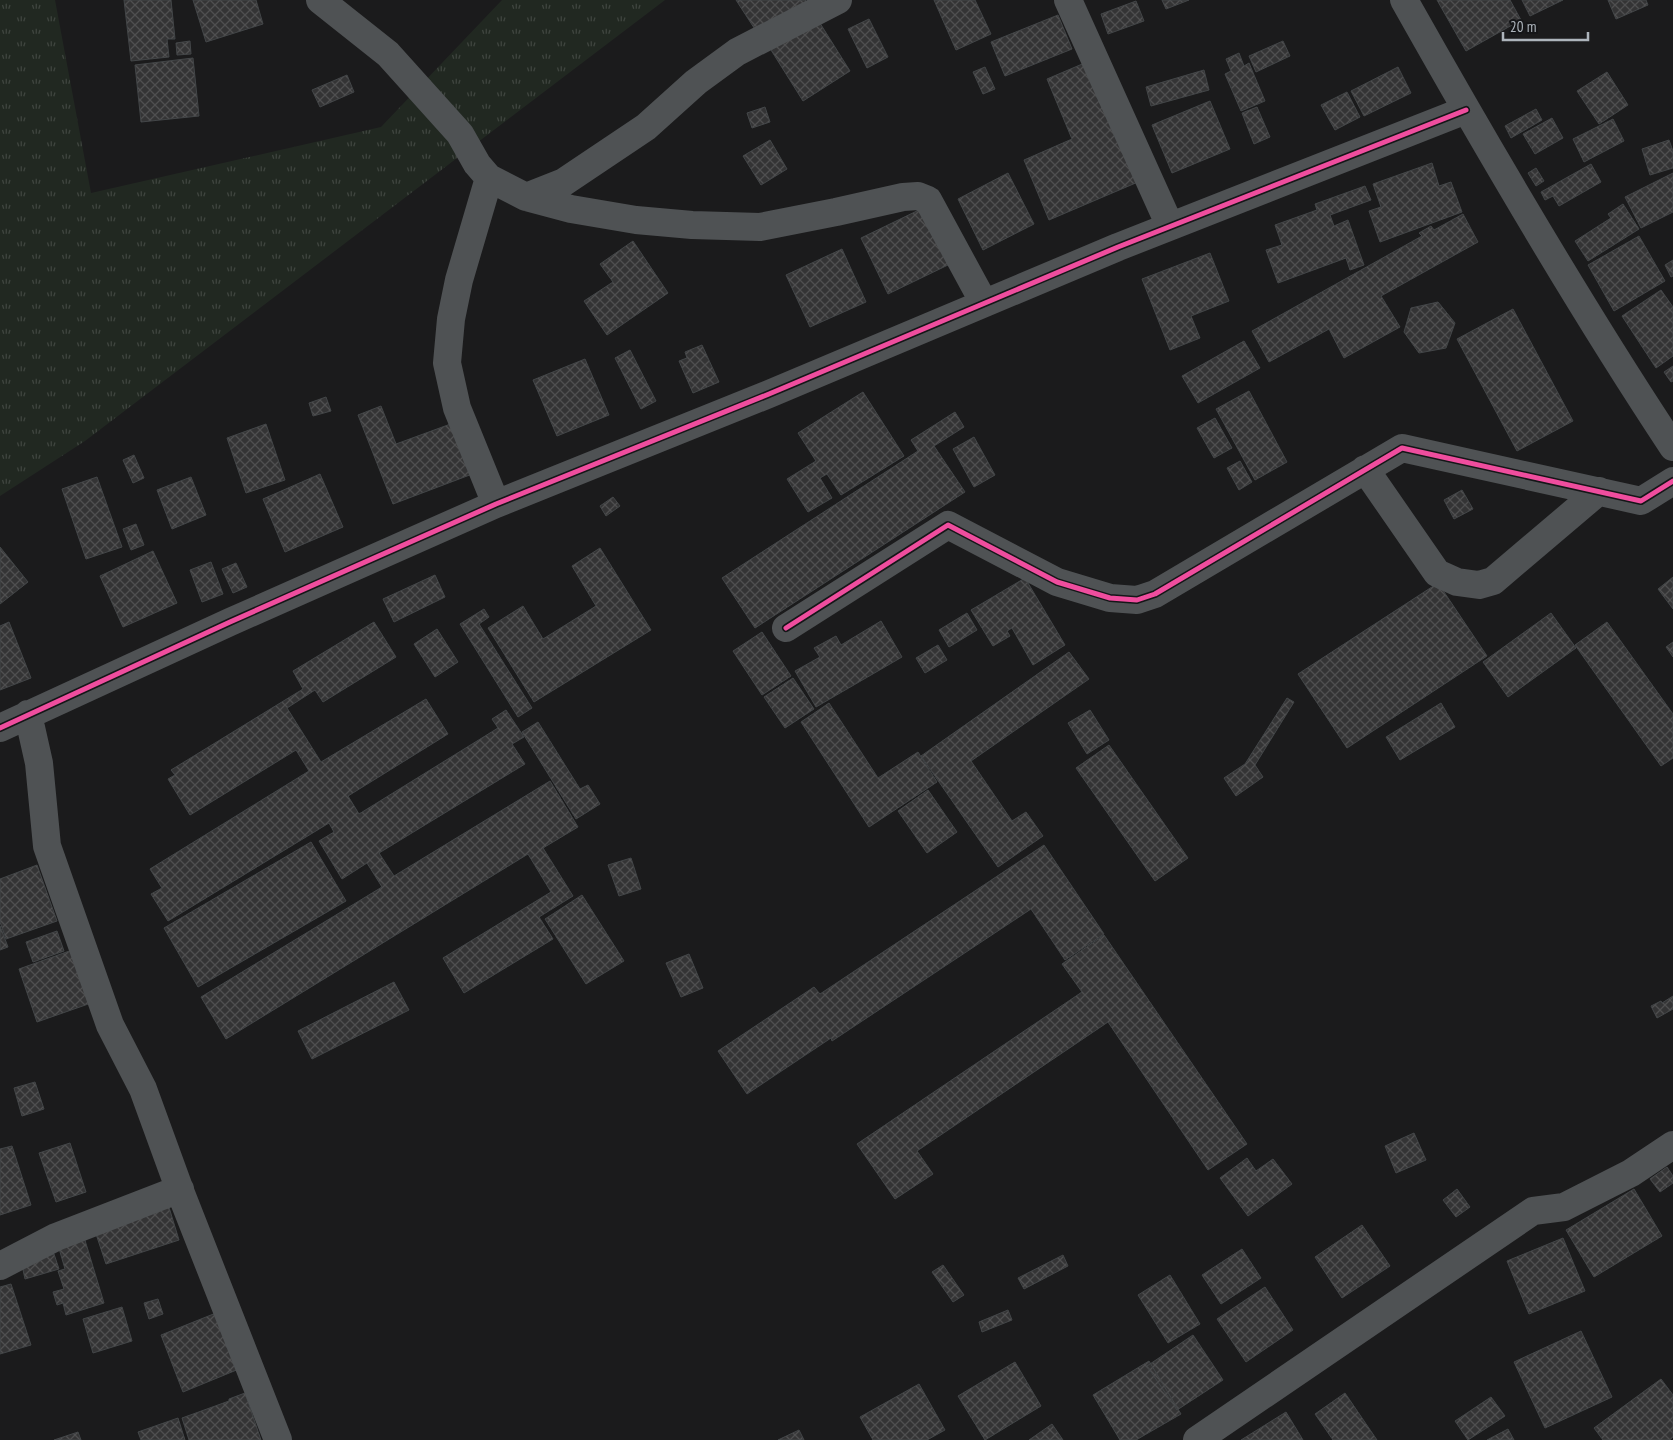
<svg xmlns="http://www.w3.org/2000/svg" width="1673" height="1440" font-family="'PT Sans Narrow',sans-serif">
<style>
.grass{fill:url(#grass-tufts)}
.building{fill:url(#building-cross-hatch);stroke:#434648}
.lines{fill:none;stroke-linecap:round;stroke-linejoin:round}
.minor{stroke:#4f5254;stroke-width:28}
.cycleway-casing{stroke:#151618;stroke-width:8}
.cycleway{stroke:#ef4d9e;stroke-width:5}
</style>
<defs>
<pattern id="grass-tufts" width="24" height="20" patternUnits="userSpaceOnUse" patternTransform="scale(1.25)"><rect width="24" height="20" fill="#212821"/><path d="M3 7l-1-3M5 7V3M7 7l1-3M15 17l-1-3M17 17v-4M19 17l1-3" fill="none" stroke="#3f453f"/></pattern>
<pattern id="building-cross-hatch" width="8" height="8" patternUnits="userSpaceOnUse" patternTransform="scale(1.25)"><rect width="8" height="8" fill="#343435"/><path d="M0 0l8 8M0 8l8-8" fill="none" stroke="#4f4f50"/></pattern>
</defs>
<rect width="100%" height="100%" fill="#1b1b1c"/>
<path class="grass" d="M 0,0 L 55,0 L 91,193 L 381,127 L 502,0 L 665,0 L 85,441 L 0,496 Z"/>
<path class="building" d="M 124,0 L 171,0 L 175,39 L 167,39 L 169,57 L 131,61 Z
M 193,0 L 256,0 L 263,24 L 206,42 Z
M 736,0 L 805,0 L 807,2 L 758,34 Z
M 934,0 L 975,0 L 991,34 L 956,50 Z
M 1162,0 L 1189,0 L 1166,9 Z
M 1437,0 L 1510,0 L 1521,20 L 1466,51 Z
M 1522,0 L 1563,0 L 1530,16 Z
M 1608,0 L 1646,0 L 1648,5 L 1616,19 Z
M 1136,1 L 1144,21 L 1108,34 L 1101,14 Z
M 1058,15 L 1072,49 L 1005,76 L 991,42 Z
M 869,19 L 888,57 L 867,68 L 848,29 Z
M 818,20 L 850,71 L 803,101 L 771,50 Z
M 190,41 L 191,54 L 177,55 L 176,43 Z
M 1283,41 L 1290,56 L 1256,72 L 1249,56 Z
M 1239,53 L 1244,66 L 1249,63 L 1265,101 L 1241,111 L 1225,74 L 1231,71 L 1226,59 Z
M 193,58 L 199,116 L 141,122 L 135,65 Z
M 1087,62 L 1138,182 L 1049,220 L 1024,160 L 1072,139 L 1047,79 Z
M 985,67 L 995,89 L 983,94 L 973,72 Z
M 1398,67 L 1411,93 L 1364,116 L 1351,91 Z
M 1204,70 L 1209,90 L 1151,106 L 1146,87 Z
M 1607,72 L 1628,105 L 1599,124 L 1577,91 Z
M 347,75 L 354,92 L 320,107 L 312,90 Z
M 1347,92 L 1360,117 L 1335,130 L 1321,105 Z
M 1210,101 L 1230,149 L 1172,173 L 1152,125 Z
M 765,107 L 770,122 L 752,128 L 747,113 Z
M 1257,107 L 1270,137 L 1254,144 L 1242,113 Z
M 1536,109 L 1542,120 L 1511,138 L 1505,126 Z
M 1552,118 L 1563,138 L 1535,154 L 1523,134 Z
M 1613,119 L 1624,141 L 1584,162 L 1573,139 Z
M 770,140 L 787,169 L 761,185 L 743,156 Z
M 1669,140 L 1673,151 L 1673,168 L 1650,175 L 1642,149 Z
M 1432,163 L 1439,186 L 1451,182 L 1462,212 L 1380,242 L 1369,211 L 1381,207 L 1373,184 Z
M 1591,164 L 1601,182 L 1559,206 L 1553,196 L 1545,200 L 1541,192 Z
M 1536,168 L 1544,181 L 1536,186 L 1528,173 Z
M 1008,173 L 1034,224 L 983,250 L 958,199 Z
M 1673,173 L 1673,212 L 1641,228 L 1625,197 Z
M 1365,186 L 1371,200 L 1330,215 L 1334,226 L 1348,220 L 1364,265 L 1350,270 L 1346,258 L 1278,283 L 1266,250 L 1282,245 L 1275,225 L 1317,210 L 1315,204 Z
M 1623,204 L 1639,229 L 1588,261 L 1575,241 L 1611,218 L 1608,214 Z
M 921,209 L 948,265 L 888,294 L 861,238 Z
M 1463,214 L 1478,242 L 1381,296 L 1400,327 L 1344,358 L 1329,329 L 1269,362 L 1252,331 L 1422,236 L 1419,233 L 1431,226 L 1434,230 Z
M 1639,236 L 1665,281 L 1614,311 L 1588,265 Z
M 633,241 L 668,293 L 607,335 L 584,301 L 613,282 L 600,264 Z
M 842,249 L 866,302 L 810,327 L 786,275 Z
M 1210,253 L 1229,301 L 1191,316 L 1200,338 L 1170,350 L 1142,279 Z
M 1673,260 L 1673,276 L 1671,277 L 1665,265 Z
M 1661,290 L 1673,307 L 1673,356 L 1656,368 L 1622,316 Z
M 1438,302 L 1455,323 L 1446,348 L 1419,353 L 1404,332 L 1411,308 Z
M 1513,309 L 1573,421 L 1517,451 L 1457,339 Z
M 1244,341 L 1260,368 L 1198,403 L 1182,376 Z
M 702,345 L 719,382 L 693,393 L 679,361 L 687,358 L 685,352 Z
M 630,350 L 656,401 L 641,409 L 615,358 Z
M 585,359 L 609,415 L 557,436 L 533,380 Z
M 1673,366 L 1673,381 L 1671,382 L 1664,372 Z
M 1249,391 L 1287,462 L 1255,480 L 1216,409 Z
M 863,392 L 904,456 L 841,495 L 827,474 L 820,478 L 832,498 L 808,512 L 787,479 L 816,461 L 798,433 Z
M 326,397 L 331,411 L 313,416 L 309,403 Z
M 381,406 L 396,444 L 456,422 L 475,473 L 393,504 L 358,415 Z
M 955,412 L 964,427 L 934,446 L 965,492 L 755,628 L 722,578 L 918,451 L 911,440 Z
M 1215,418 L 1232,448 L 1214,458 L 1197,428 Z
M 266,424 L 285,480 L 246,493 L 227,438 Z
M 974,437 L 995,475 L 974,487 L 953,449 Z
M 134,455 L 144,478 L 133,483 L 123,460 Z
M 1240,461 L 1252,482 L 1239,490 L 1227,468 Z
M 320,474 L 343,527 L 285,552 L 263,499 Z
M 97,477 L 122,547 L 86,559 L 62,489 Z
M 191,477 L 206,515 L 172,529 L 157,490 Z
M 1462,490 L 1473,509 L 1454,519 L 1444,500 Z
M 613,497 L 620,506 L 606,516 L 600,506 Z
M 136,524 L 144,545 L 131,550 L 123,529 Z
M 0,547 L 28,582 L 0,604 Z
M 600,548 L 651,630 L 534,702 L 488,628 L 523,606 L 543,639 L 596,606 L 572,566 Z
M 153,551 L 177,603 L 123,627 L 100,576 Z
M 211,562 L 223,594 L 202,602 L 190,570 Z
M 236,563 L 247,587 L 233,593 L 222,569 Z
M 435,575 L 445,597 L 394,622 L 383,599 Z
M 1673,577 L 1673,609 L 1658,589 Z
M 1025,578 L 1065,645 L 1033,665 L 1012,628 L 1007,631 L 1010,636 L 993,646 L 971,610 Z
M 1438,583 L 1487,656 L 1347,748 L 1298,674 Z
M 484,609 L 489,617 L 479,624 L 532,708 L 518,717 L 460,624 Z
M 967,613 L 977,630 L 949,647 L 939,630 Z
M 1551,613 L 1576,648 L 1508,697 L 1483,662 Z
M 881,621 L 902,657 L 816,707 L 795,671 L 820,657 L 814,648 L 836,636 L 841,645 Z
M 9,622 L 31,678 L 0,690 L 0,626 Z
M 374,622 L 396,657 L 323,702 L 315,690 L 287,708 L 321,762 L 426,699 L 448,734 L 348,796 L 359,814 L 498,728 L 492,719 L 506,710 L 524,737 L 512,744 L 525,764 L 379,853 L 394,876 L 550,781 L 578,827 L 543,848 L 573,896 L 539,917 L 553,939 L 464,993 L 443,958 L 551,892 L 528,854 L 226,1039 L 201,997 L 382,887 L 367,863 L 342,879 L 319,841 L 334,832 L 329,823 L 168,921 L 151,894 L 162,888 L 150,869 L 309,771 L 296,750 L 190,815 L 168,779 L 175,775 L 171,770 L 303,689 L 293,671 Z
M 1607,622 L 1673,714 L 1673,758 L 1661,766 L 1575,645 Z
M 437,629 L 458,662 L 435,677 L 414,644 Z
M 762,632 L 791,676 L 762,695 L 733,651 Z
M 1673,642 L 1673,657 L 1666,647 Z
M 938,645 L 947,660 L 925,673 L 916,658 Z
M 1069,652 L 1089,679 L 971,761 L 1012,821 L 1026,812 L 1043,836 L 998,867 L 921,756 Z
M 793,678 L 814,709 L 785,728 L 764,697 Z
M 1287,698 L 1294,702 L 1255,765 L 1263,777 L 1236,796 L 1224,778 L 1245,764 Z
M 829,703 L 878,778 L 918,752 L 937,782 L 869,827 L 801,722 Z
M 1441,703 L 1455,727 L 1400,760 L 1386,737 Z
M 1090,710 L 1109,740 L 1087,754 L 1068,723 Z
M 538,722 L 580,789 L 588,785 L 600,804 L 576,819 L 522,732 Z
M 1109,745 L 1188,858 L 1155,881 L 1076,768 Z
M 928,790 L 957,832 L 927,853 L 898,811 Z
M 311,842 L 346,901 L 198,987 L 164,928 Z
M 1044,845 L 1104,934 L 1065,960 L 1031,909 L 832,1041 L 831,1038 L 747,1094 L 718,1051 L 814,987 L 820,994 Z
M 631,858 L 641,889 L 619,896 L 608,865 Z
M 37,865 L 57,921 L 6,939 L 0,922 L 0,879 Z
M 582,895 L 624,961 L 586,984 L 545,919 Z
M 0,926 L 8,947 L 0,950 Z
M 57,931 L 64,951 L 33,962 L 26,942 Z
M 1104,935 L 1247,1144 L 1208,1170 L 1108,1022 L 917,1151 L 933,1174 L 895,1199 L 857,1144 L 1082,992 L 1062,964 Z
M 75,949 L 94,1002 L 37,1022 L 19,969 Z
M 689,954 L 703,988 L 681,997 L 666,963 Z
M 394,982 L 409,1010 L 312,1059 L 298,1031 Z
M 1673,996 L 1673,1009 L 1657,1018 L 1651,1006 L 1661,1001 L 1662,1003 Z
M 35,1082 L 44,1109 L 22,1116 L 14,1088 Z
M 1414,1133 L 1426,1160 L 1396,1173 L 1385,1146 Z
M 70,1143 L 86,1192 L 56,1202 L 39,1153 Z
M 12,1146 L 31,1205 L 0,1215 L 0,1149 Z
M 1247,1158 L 1256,1171 L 1273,1159 L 1292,1184 L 1248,1216 L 1220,1178 Z
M 1667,1167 L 1673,1176 L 1673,1183 L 1660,1192 L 1650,1179 Z
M 1457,1189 L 1470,1207 L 1456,1217 L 1443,1200 Z
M 1634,1189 L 1662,1236 L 1594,1277 L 1566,1230 Z
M 168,1204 L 179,1240 L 106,1264 L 94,1228 Z
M 1362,1225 L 1390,1266 L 1342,1298 L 1315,1257 Z
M 84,1237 L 104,1303 L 66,1315 L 63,1303 L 57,1305 L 53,1292 L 64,1289 L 58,1271 L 65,1269 L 58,1245 Z
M 1563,1238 L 1585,1291 L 1529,1314 L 1507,1261 Z
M 1242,1249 L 1261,1278 L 1221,1304 L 1202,1275 Z
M 54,1254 L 59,1269 L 25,1279 L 22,1265 Z
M 1063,1255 L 1068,1266 L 1024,1289 L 1018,1278 Z
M 943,1265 L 964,1295 L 953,1302 L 932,1272 Z
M 1170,1275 L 1200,1324 L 1168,1343 L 1138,1295 Z
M 11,1284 L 31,1345 L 0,1354 L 0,1287 Z
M 1265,1287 L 1293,1330 L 1246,1362 L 1217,1319 Z
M 158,1299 L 163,1314 L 149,1319 L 144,1303 Z
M 122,1307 L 132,1341 L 93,1353 L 83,1319 Z
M 1008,1310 L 1012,1320 L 982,1332 L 979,1322 Z
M 216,1313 L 239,1369 L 183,1392 L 161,1335 Z
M 1581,1331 L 1612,1397 L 1545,1428 L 1514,1362 Z
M 1193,1335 L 1223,1380 L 1177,1410 L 1147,1366 Z
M 1149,1361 L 1181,1414 L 1136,1440 L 1120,1440 L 1093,1395 Z
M 1015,1362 L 1041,1406 L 985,1440 L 958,1396 Z
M 1661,1379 L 1673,1395 L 1673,1437 L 1670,1440 L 1603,1440 L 1594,1428 Z
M 919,1384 L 945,1430 L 927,1440 L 873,1440 L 860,1417 Z
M 245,1393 L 261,1440 L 189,1440 L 182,1418 L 229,1401 L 229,1399 Z
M 1345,1393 L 1377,1440 L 1333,1440 L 1315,1414 Z
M 1491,1397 L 1505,1416 L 1468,1440 L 1455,1421 Z
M 1286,1412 L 1303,1440 L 1241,1440 Z
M 178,1418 L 185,1440 L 141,1440 L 138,1432 Z
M 1052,1424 L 1063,1440 L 1029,1440 Z
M 1508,1429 L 1514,1440 L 1487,1440 Z
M 799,1430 L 804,1440 L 778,1440 Z
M 78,1432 L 81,1440 L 54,1440 Z"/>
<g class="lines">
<path class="minor" d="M 320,0 L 388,54 L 460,134 L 477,164 L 489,178 L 526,197 L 571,209 L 636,220 L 692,225 L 760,227 L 836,212 L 903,197 L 918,196 L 928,200 L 984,303
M 1068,0 L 1170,226
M 1404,0 C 1489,151 1577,302 1673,447
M 489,178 L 459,280 L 451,319 L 447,363 L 457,408 L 496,504
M 526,197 L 564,182 L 646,127 L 696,82 L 737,52 L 838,0
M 1365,469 L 1437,573 L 1457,582 L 1479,585 L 1493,581 L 1599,491
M 786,628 L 948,525 L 1057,582 L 1110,598 L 1137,600 L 1155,594 L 1402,448 L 1641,501 L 1673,481
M 28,714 L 39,763 L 47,846 L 110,1025 L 143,1089 L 182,1196 L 278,1440
M 0,728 L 230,622 L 496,504 L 769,394 L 1118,247 L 1466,110
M 0,1266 L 56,1237 L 180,1189
M 1197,1440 L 1533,1211 L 1564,1207 L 1631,1173 L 1673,1145"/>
<g class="cycleway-casing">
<path id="cycleway" d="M 786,628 L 948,525 L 1057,582 L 1110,598 L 1137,600 L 1155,594 L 1402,448 L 1641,501 L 1673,481
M 0,728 L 230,622 L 496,504 L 769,394 L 1118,247 L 1466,110"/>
</g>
<use href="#cycleway" class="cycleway"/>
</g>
<path d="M1503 32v8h85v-8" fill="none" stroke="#adb4bb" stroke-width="2.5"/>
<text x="1510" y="32" font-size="15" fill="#adb4bb" stroke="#151618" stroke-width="4" paint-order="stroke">20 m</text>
</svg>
